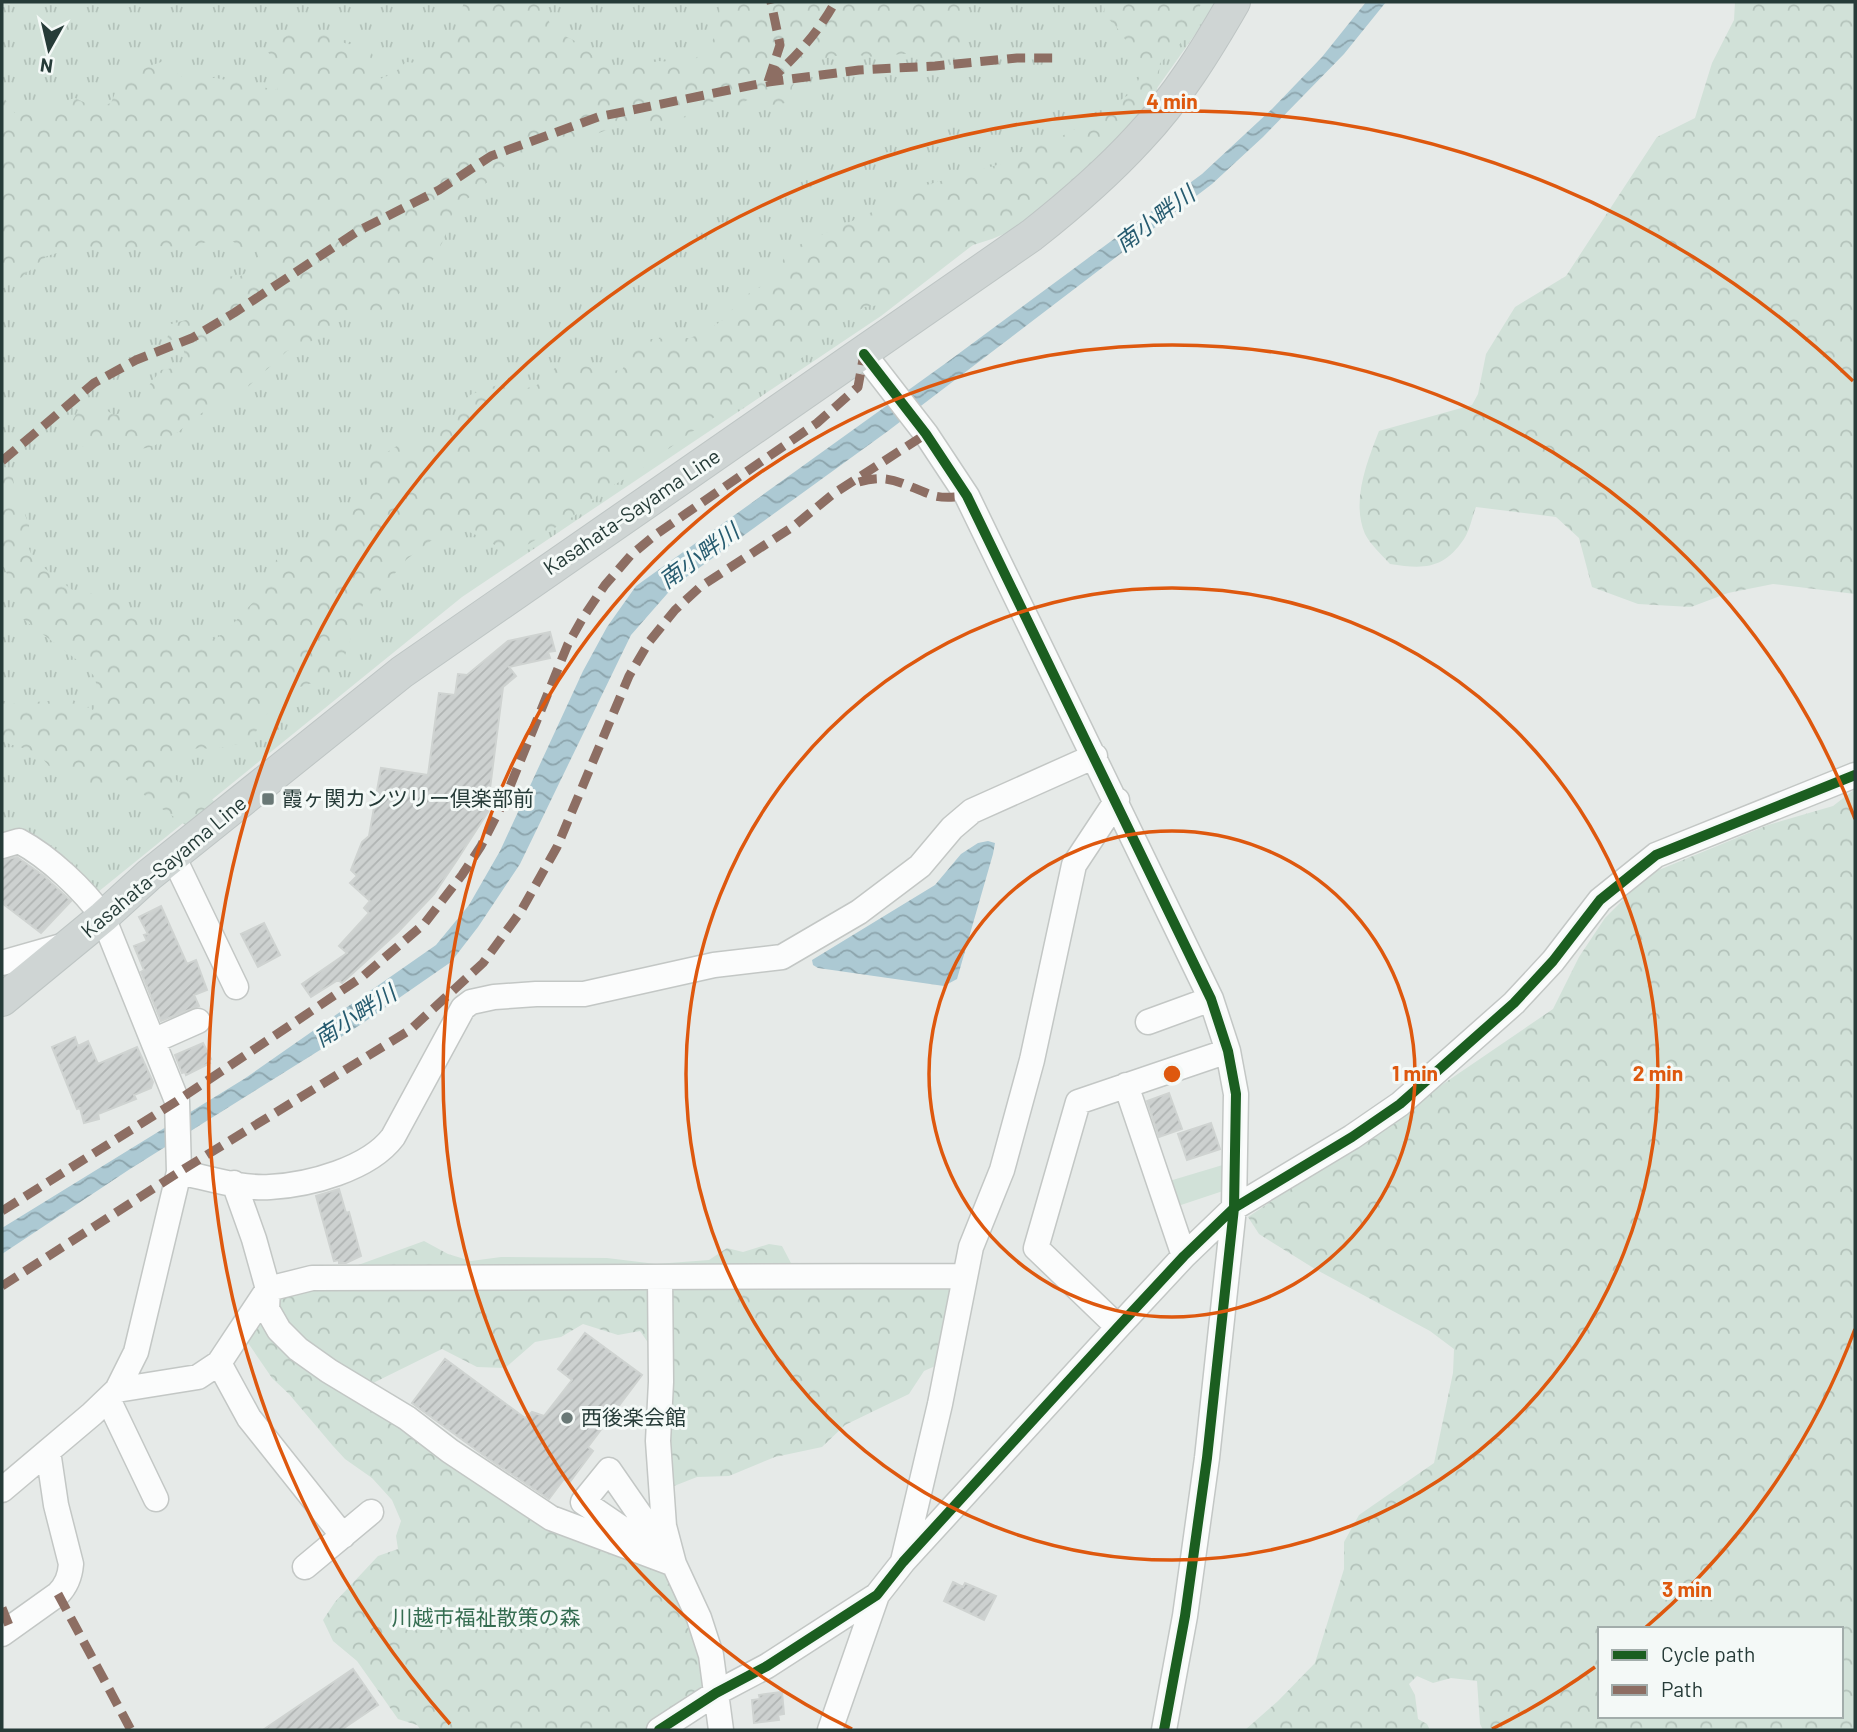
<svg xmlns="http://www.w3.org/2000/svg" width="1857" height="1732" font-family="Barlow,'Noto Sans JP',sans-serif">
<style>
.grass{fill:url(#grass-tufts)}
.forest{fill:url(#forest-crowns);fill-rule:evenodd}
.park{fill:#d1e1d8}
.water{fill:url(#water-waves)}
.building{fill:url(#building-hatch);stroke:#cfd3d1;stroke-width:2}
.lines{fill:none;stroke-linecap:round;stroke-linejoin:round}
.minor-casing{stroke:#c3c7c5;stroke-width:27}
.major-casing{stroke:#bec5c4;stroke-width:34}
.minor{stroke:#fbfcfc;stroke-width:24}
.major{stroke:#cfd5d4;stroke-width:32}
.quiet{stroke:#8d6e63;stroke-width:9;stroke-dasharray:18 9;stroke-linecap:butt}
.cycleway-casing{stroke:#f4f9f7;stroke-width:15}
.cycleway{stroke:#1b5e20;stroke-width:10}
.ring{fill:none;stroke:#de580e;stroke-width:3.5}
.poi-dot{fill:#697876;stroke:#f4f9f7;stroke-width:2.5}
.labels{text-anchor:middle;stroke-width:6;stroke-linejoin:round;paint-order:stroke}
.street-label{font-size:21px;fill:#263b38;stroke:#f4f9f7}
.poi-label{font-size:21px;fill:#263b38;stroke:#f4f9f7;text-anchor:start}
.park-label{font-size:21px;fill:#356d51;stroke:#f4f9f7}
.water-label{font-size:23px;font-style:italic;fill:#275c70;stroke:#f4f9f7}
.centre{fill:#de580e;stroke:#f4f9f7;stroke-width:3.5}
.ring-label{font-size:21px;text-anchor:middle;font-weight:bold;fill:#de580e;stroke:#f4f9f7;stroke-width:6;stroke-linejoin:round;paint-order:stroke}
</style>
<defs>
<pattern id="grass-tufts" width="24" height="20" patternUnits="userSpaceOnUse" patternTransform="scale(1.75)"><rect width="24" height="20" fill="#d1e1d8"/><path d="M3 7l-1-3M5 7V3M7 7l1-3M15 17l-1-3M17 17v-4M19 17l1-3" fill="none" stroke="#b3c2ba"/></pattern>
<pattern id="forest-crowns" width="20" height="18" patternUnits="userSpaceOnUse" patternTransform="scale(1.75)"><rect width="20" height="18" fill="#d1e1d8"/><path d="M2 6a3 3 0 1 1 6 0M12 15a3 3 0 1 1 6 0" fill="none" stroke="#b3c2ba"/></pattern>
<pattern id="water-waves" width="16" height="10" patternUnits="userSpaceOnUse" patternTransform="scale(1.75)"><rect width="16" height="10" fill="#acc9d3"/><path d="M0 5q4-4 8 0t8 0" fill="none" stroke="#8ca4ac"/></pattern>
<pattern id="building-hatch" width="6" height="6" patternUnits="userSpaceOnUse" patternTransform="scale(1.75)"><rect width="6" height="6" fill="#cdd1d0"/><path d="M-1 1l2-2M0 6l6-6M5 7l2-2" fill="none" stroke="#b0b4b3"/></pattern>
</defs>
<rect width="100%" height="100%" fill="#e6eae8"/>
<path class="grass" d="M 2,2 L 1218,2 L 1155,91 L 1022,207 L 881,316 L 462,597 L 98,892 L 2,839 Z"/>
<path class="forest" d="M 464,2 L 540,2 L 553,30 L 585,46 L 600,66 L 632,68 L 658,61 L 689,63 L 708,49 L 718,30 L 720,2 L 960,2 L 963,15 L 960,50 L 943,59 L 915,53 L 866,57 L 857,54 L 834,56 L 807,63 L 792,87 L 792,102 L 772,105 L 747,100 L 738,108 L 717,100 C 695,107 681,123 658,127 C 640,129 621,125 604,131 C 586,137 572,149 555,155 C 540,160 527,159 512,159 L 479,190 L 454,209 L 443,241 L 422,280 L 407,284 L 394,300 L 376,314 L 335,322 L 312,341 L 287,351 L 241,393 L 200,414 L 178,432 L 152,447 L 134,450 L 111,442 L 83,447 L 70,425 L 79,409 L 96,404 L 114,415 L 138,408 L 150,384 L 161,370 L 187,366 L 182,342 L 167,339 L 171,324 L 212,313 L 200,297 L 213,275 L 239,277 L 262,263 L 255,247 L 242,248 L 224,235 L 193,247 L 153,246 L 115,252 L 84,245 L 47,256 L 22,277 L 2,289 L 2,95 L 17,116 L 75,98 L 96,108 L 111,103 L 122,76 L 161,62 L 182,77 L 216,78 L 277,90 L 280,73 L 267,50 L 289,34 L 318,31 L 347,44 L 369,45 L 375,62 L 374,74 L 380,79 L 394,73 L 406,62 L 429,64 L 442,43 L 454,35 Z
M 1105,2 L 1201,2 C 1195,32 1182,43 1160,63 L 1156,100 L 1101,155 L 1025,225 L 992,239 L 951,252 L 900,293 L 880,305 L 865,307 L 846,317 L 824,331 L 816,346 L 799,360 L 774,374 L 758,389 L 690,433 L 640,470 L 600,493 L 582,511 L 511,555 L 485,539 L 460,528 L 432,540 L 407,559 L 380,591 L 364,602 L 344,658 L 334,671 L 315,682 L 291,690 L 262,719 L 253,738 L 238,744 L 214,749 L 198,748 L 180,754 L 169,771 L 178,782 L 203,791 L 216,803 L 187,826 L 155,804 L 123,777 L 112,782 L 88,785 L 68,771 L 49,766 L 37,752 L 9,744 L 2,739 L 2,700 L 12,704 L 71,699 L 93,710 L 100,697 L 94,676 L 85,666 L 24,620 L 18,612 L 9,579 L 2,562 L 2,475 L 11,469 L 15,489 L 29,525 L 28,546 L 33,559 L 76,593 L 99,594 L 125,607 L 136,620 L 187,635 L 217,638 L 230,627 L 269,585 L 276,560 L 310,547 L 334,514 L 356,499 L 367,484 L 369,464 L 409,438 L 429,439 L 451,423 L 470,395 L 482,390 L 498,385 L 521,390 L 537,385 L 556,367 L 570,364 L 621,371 L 639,345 L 651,339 L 690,338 L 707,331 L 724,319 L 743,297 L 774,279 L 784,258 L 799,245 L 872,212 L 902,192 L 1004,163 L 1016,154 L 1062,136 L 1088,122 L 1134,91 L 1140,76 C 1131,49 1126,34 1104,15 Z
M 1735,2 L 1855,2 L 1855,594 L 1773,584 L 1728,593 L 1691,607 L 1638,604 L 1592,587 L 1579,538 L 1556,517 L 1476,507 C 1472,517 1470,530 1464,539 C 1443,570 1423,569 1390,564 C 1382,555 1370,544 1365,534 C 1351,501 1367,462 1379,431 L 1472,405 L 1478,394 L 1486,354 L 1515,307 L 1566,276 L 1657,137 L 1695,118 L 1712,63 L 1734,20 Z
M 1855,789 L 1855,1730 L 1483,1730 L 1480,1724 L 1477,1681 L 1451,1678 L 1433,1683 L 1417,1676 L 1409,1684 L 1415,1695 L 1418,1719 L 1427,1724 L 1430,1730 L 1245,1730 L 1278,1701 L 1315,1663 L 1344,1569 L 1344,1542 L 1359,1515 L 1434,1463 L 1453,1373 L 1454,1349 L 1430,1331 L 1315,1269 L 1259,1234 L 1248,1217 L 1553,1009 L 1579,957 L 1605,918 L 1649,874 L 1768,825 L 1833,806 ZM 1600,1629 L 1841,1629 L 1841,1716 L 1600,1716 Z
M 424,1241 L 448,1254 L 471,1261 L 501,1257 L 607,1258 L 656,1264 L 709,1260 L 727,1248 L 743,1252 L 769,1244 L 782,1246 L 792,1265 L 821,1266 L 899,1264 L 941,1272 L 972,1302 L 942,1363 L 924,1371 L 909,1394 L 845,1425 L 822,1447 L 775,1457 L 729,1476 L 697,1477 L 674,1486 L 654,1478 L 651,1347 L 640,1331 L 618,1335 L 583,1324 L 561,1337 L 535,1342 L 505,1368 L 477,1367 L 442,1349 L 369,1385 L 387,1415 L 666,1572 L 677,1591 L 707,1676 L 701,1700 L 651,1730 L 421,1730 L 417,1725 L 398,1719 L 357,1661 L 333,1641 L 323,1620 L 335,1602 L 378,1556 L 398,1549 L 396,1536 L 401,1521 L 392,1500 L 372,1478 L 345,1459 L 333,1446 L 289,1394 L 272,1378 L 246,1340 L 276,1295 Z"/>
<path class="park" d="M 1226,1164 L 1223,1191 L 1175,1207 L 1166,1182 Z"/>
<path class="water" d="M 1366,2 L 1386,2 L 1344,54 L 1263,137 L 1212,184 L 888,431 L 674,586 L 631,635 L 520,864 L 478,927 L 451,962 L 360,1025 L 130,1169 L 2,1254 L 2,1228 L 244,1079 L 436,945 L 469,905 L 500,851 L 583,671 L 607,627 L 636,586 L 946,363 L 1202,174 L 1272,109 L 1322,57 Z
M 988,841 L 995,843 L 993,854 L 957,979 L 944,986 L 818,968 L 813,965 L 812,960 L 935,885 L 961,854 L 978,843 Z"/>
<path class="building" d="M 550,632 L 555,651 L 548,652 L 550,658 L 509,667 L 516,676 L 503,687 L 488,804 L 493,804 L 457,860 L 434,894 L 398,932 L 342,983 L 338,980 L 311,997 L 302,984 L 347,953 L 339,946 L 369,913 L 364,908 L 370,901 L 350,883 L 357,876 L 351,870 L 362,842 L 369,836 L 381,768 L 428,775 L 439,693 L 455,695 L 458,674 L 467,675 L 508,641 Z
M 17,857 L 44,876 L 71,901 L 41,933 L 2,903 L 2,860 Z
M 161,906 L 187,964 L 196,960 L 207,990 L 194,995 L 199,1006 L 161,1021 L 141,972 L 144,970 L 134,946 L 147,941 L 144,935 L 148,934 L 139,917 Z
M 264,923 L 280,955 L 258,967 L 241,934 Z
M 75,1037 L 78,1046 L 88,1041 L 98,1064 L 137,1047 L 153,1082 L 151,1088 L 134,1095 L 136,1099 L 98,1114 L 99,1119 L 84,1123 L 80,1108 L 77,1109 L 52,1047 Z
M 203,1043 L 211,1059 L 208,1060 L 210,1063 L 186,1075 L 185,1072 L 182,1073 L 175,1055 Z
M 1169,1093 L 1182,1129 L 1159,1137 L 1147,1101 Z
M 1211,1123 L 1220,1149 L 1187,1160 L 1178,1134 Z
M 339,1189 L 346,1213 L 349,1212 L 361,1256 L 346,1263 L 339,1263 L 339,1260 L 334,1261 L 316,1196 Z
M 585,1333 L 642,1375 L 588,1447 L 593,1451 L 569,1483 L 564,1479 L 549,1499 L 486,1457 L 412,1403 L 445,1359 L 525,1418 L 532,1412 L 544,1416 L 572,1380 L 558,1369 Z
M 953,1582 L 963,1587 L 965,1583 L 996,1596 L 984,1620 L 944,1601 Z
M 353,1669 L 378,1705 L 341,1730 L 263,1730 Z
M 782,1692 L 784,1714 L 778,1715 L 779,1720 L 754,1723 L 752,1700 L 760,1699 L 759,1695 Z"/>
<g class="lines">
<g class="minor-casing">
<path id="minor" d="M 864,354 L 926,434 L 967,496 L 1211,999 L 1228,1051 L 1236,1094 L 1234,1208 L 1207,1458 L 1185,1616 L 1164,1730
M 2,846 L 19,841 C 49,857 84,890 103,917 L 177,1101 L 179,1172 L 136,1352 L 117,1390 L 92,1414 L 2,1490
M 173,856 L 236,987
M 2,963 L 65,945
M 1148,1022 L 1211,999
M 153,1041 L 198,1021
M 1126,1085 L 1184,1256
M 179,1172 C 208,1178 241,1189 270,1187 C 309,1185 369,1169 393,1137 L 463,1008 L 471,1002 L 494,997 L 536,994 L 584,994 L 714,965 L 782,957 L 859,912 L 920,866 L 952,828 L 972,811 L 1095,756
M 234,1183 L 254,1239 L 268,1289 L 312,1278 L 965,1276
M 660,1277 L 661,1382 L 658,1441 L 664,1526 L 674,1564 L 699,1618 L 711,1655 L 721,1730
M 268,1289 L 267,1309 L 279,1330 L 298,1349 L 329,1371 L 407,1418 L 450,1451 L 551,1518 L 674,1564
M 1118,1327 L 1036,1248 L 1078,1102 L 1228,1051
M 219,1363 L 249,1418 L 343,1536
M 117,1390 L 198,1377 L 219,1363 L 268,1289
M 108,1399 L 156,1499
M 609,1470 L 674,1564 L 583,1502 Z
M 903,1561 L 940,1404 L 971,1247 L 1002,1170 L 1032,1060 L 1074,865 L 1117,800
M 305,1567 L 371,1512
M 2,1634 L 58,1594 C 67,1585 70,1576 71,1564 L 56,1505 L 48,1451
M 659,1730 L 716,1693 L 767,1666 L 877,1595 L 903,1562 L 1118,1327 L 1184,1256 L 1234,1208 L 1352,1137 L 1400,1104 L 1514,1003 L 1553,961 L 1600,900 L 1656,855 L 1855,775
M 830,1730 L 877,1595"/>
</g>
<g class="major-casing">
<path id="major" d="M 2,1000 L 103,917 L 149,875 L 402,672 L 1032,235 C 1070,205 1107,173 1139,138 C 1177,98 1207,49 1234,2"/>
</g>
<use href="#minor" class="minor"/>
<use href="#major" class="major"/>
<path class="quiet" d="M 768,82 C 795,58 818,33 835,2
M 768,82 L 780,45 L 771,2
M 2,461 L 94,383 L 136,360 L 192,338 L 234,313 L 358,231 L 439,190 L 491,156 L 598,117 L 768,82 L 859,70 L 935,66 L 1017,58 L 1060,58
M 859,482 C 889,473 902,484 929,494 C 941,499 954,497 967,496
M 2,1211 L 177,1101 L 362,977 L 424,924 L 462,875 L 481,846 L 504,801 L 568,644 L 584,616 L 605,585 L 631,555 L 655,535 L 817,423 L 858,387 L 864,354
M 2,1286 L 179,1172 L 410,1030 L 483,963 L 521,911 L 557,847 L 629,676 L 649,642 L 675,610 L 700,587 L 794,526 L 833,494 L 926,434
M 58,1594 L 131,1730
M 2,1608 L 10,1628"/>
<g class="cycleway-casing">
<path id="cycleway" d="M 864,354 L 926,434 L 967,496 L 1211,999 L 1228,1051 L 1236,1094 L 1234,1208 L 1207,1458 L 1185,1616 L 1164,1730
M 659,1730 L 716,1693 L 767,1666 L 877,1595 L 903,1562 L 1118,1327 L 1184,1256 L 1234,1208 L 1352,1137 L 1400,1104 L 1514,1003 L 1553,961 L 1600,900 L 1656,855 L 1855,775"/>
</g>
<use href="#cycleway" class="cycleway"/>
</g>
<g class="ring">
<circle cx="1172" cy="1074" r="243"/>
<circle cx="1172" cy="1074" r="486"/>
<path d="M1855 1329A729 729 0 0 1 1645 1628M1595 1667A729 729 0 0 1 1492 1729M852 1729A729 729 0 1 1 1855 819"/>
<path d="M450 1724A972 972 0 0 1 1853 381"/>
</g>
<g class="poi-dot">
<rect x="261" y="792" width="14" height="14" rx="3.5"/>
<circle cx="567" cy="1418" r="7"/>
</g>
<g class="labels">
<g class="street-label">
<text transform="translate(632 512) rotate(-34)" y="7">Kasahata-Sayama Line</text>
<text transform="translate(164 867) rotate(-40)" y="7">Kasahata-Sayama Line</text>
</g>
<g class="poi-label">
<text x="282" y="806">霞ヶ関カンツリー倶楽部前</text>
<text x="581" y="1425">西後楽会館</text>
</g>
<g class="park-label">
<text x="486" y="1625">川越市福祉散策の森</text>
</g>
<g class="water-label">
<text transform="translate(1155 219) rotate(-37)" y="8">南小畔川</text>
<text transform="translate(699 556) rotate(-36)" y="8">南小畔川</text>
<text transform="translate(355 1016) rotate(-33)" y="8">南小畔川</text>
</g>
</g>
<circle cx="1172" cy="1074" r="10" class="centre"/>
<g class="ring-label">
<text x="1172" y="109">4 min</text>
<text x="1415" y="1081">1 min</text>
<text x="1658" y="1081">2 min</text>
<text x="1687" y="1597">3 min</text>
</g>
<rect width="1857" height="1732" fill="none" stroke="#263b38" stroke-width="7"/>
<rect x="1598" y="1627" width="245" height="91" fill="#f4f9f7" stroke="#a2adab" stroke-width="2"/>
<rect x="1612" y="1650" width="35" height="10" fill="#1b5e20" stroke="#a2adab" stroke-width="2"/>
<text x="1661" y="1662" font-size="21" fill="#263b38">Cycle path</text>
<rect x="1612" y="1685" width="35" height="10" fill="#8d6e63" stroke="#a2adab" stroke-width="2"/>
<text x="1661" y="1697" font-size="21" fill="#263b38">Path</text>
<g transform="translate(49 49) rotate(188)" stroke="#f4f9f7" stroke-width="5" paint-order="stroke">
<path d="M0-5L12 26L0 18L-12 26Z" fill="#263b38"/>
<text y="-10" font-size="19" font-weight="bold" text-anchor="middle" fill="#263b38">N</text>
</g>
</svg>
